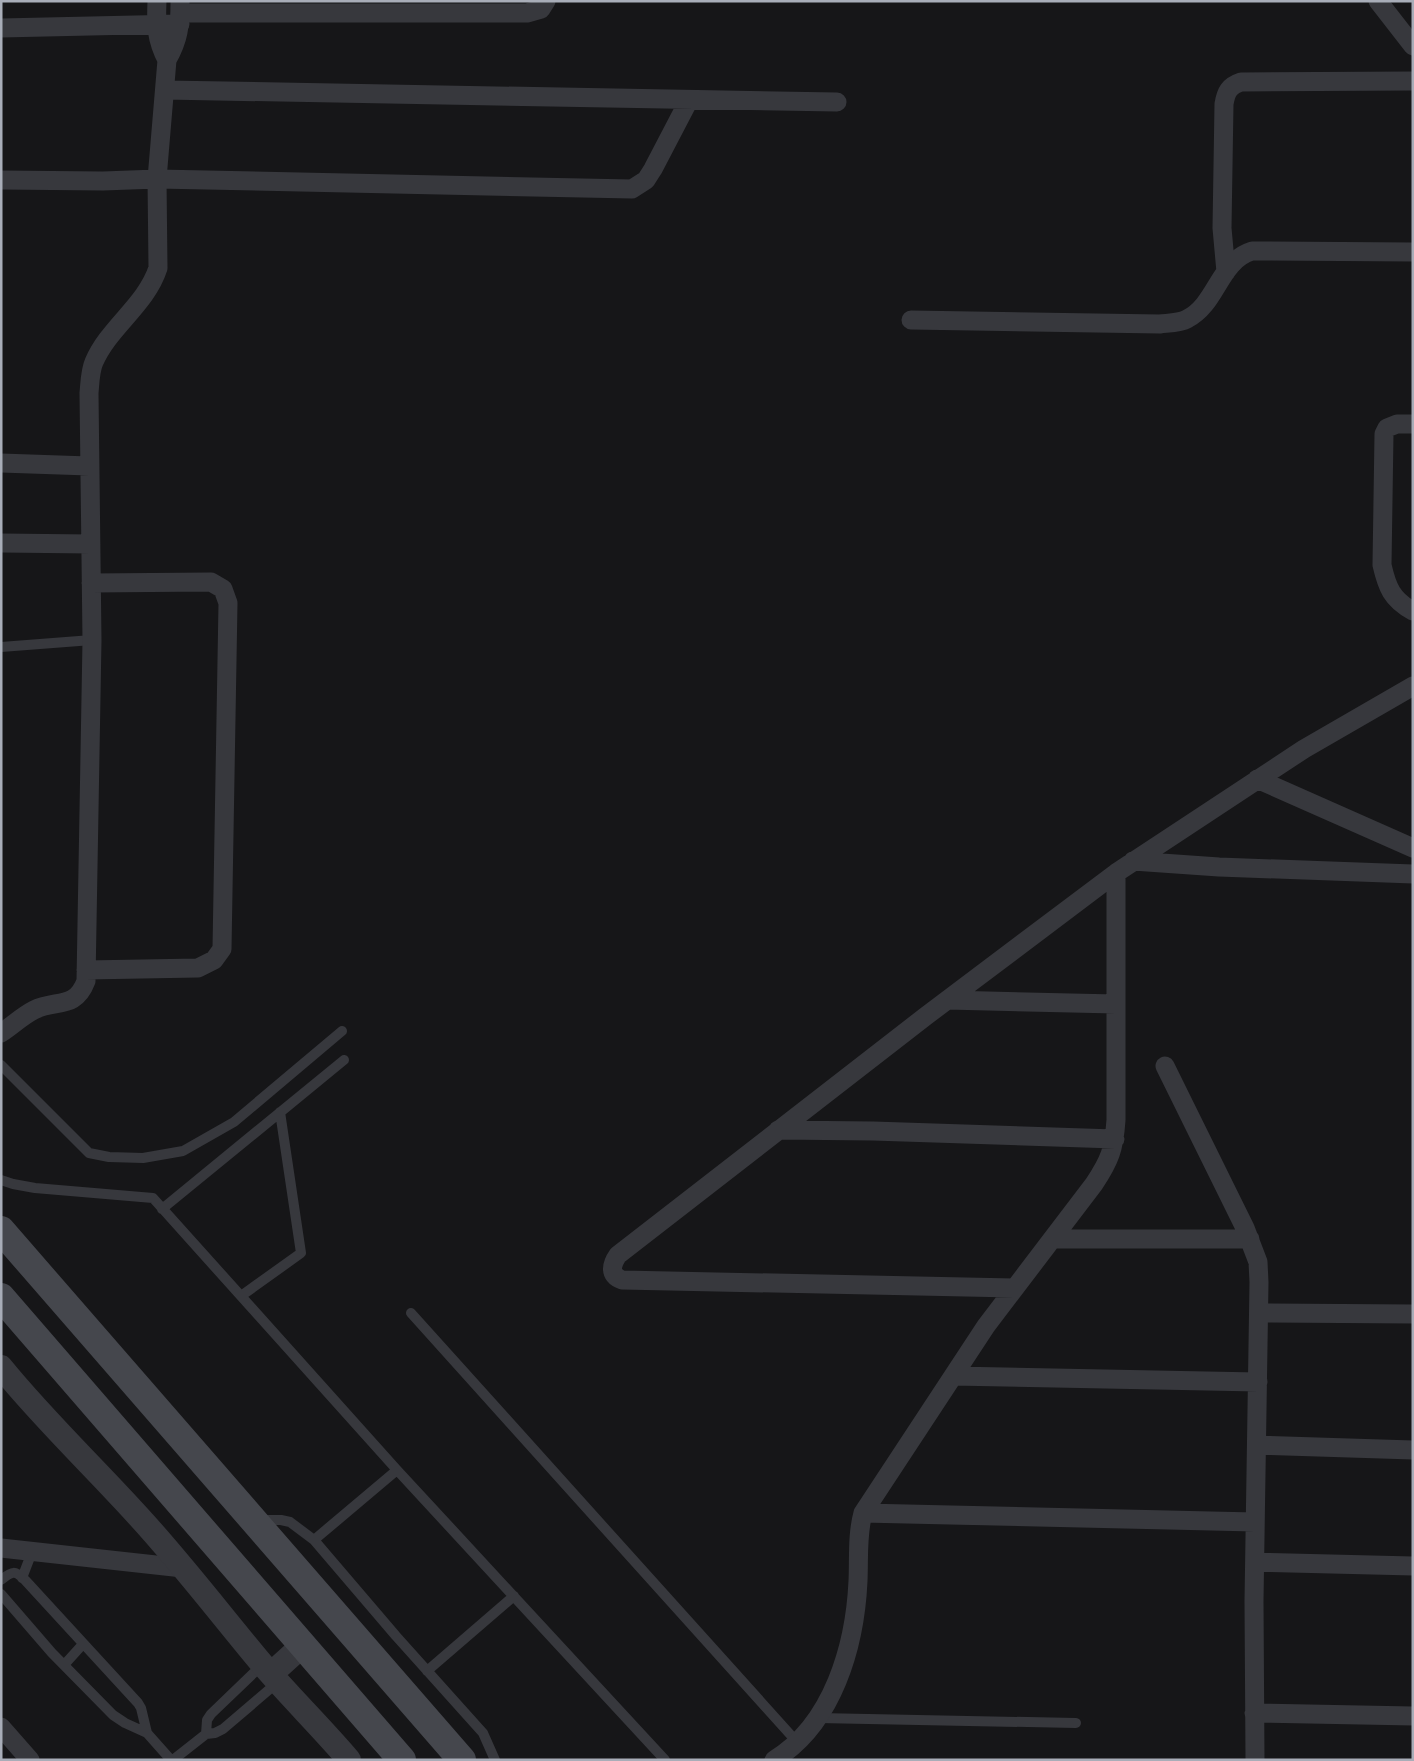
<svg xmlns="http://www.w3.org/2000/svg" width="1414" height="1761" font-family="'Roboto Condensed',sans-serif">
<style>
.lines{fill:none;stroke-linecap:round;stroke-linejoin:round}
.service{stroke:#37383d;stroke-width:10}
.minor{stroke:#37383d;stroke-width:19}
.tertiary{stroke:#37383d;stroke-width:24}
.secondary{stroke:#45474d;stroke-width:28}
</style>
<rect width="100%" height="100%" fill="#161618"/>
<g class="lines">
<path class="service" d="M 1,647 L 92,640
M 1,1065 L 89,1153 L 109,1157 L 143,1158 L 183,1151 L 234,1122 L 342,1031
M 1,1180 L 13,1184 L 35,1188 L 153,1198 L 397,1470 L 665,1760
M 162,1209 L 344,1060
M 241,1296 L 301,1253 L 280,1112
M 411,1313 L 797,1742
M 257,1520 L 281,1520 L 290,1522 L 314,1540 L 396,1636 L 483,1733 L 495,1760
M 314,1540 L 397,1470
M 22,1578 L 32,1552
M 1,1580 C 12,1571 15,1570 25,1580 L 138,1703 L 141,1708 L 147,1733
M 1,1594 L 52,1653 L 113,1715 L 125,1723 L 147,1733 L 171,1760
M 64,1665 L 83,1644
M 427,1671 L 514,1596
M 818,1718 L 1076,1723
M 206,1734 L 207,1720 L 211,1714 L 263,1664
M 173,1760 L 206,1734 L 215,1733 L 223,1729 L 278,1682"/>
<path class="minor" d="M 157,1 C 156,25 156,39 167,60
M 1378,1 L 1413,46
M 180,13 L 527,13 L 541,9 L 546,1
M 1,28 L 180,24
M 165,90 L 837,102
M 1,180 L 103,181 L 157,179 L 167,60 C 179,39 180,26 180,2
M 1226,272 L 1222,228 L 1224,104 C 1226,92 1229,86 1241,82 L 1413,81
M 911,320 L 1160,324 C 1168,323 1180,323 1187,319 C 1217,304 1219,261 1252,251 L 1413,252
M 1413,424 L 1397,424 L 1387,428 L 1384,434 L 1382,565 C 1387,587 1392,600 1413,611
M 1,463 L 89,466
M 1,543 L 91,544
M 1257,779 L 1413,848
M 1133,861 L 1219,867 L 1413,874
M 86,970 L 198,968 L 214,960 L 222,949 L 228,603 L 223,589 L 211,582 L 91,583
M 947,1000 L 1116,1004
M 1,1033 C 12,1026 22,1016 34,1010 C 56,999 75,1010 86,981 L 92,640 L 89,393 C 90,383 90,371 94,362 C 109,327 146,305 158,268 L 157,179 L 632,189 L 646,180 L 653,169 L 689,100
M 1165,1066 L 1245,1228 L 1258,1262 L 1259,1282 L 1254,1601 L 1255,1760
M 778,1130 L 873,1131 L 1115,1139
M 1052,1239 L 1250,1239
M 1014,1288 L 622,1280 C 609,1275 611,1265 618,1255 L 926,1016 L 1116,873 L 1304,749 L 1413,686
M 1259,1313 L 1413,1314
M 953,1376 L 1258,1382
M 1257,1445 L 1413,1450
M 863,1513 L 1255,1522
M 1,1548 L 183,1568
M 1255,1562 L 1413,1566
M 1254,1713 L 1413,1716
M 1,1727 L 30,1760
M 774,1760 C 833,1724 855,1646 858,1581 C 859,1558 857,1535 863,1513 L 986,1326 L 1094,1184 C 1110,1160 1114,1149 1116,1120 L 1116,873"/>
<path class="tertiary" d="M 1,1367 C 44,1420 94,1467 140,1518 C 183,1565 221,1615 262,1664 C 290,1697 321,1727 349,1760
M 271,1674 L 303,1645"/>
<path class="secondary" d="M 1,1230 L 462,1760
M 1,1297 L 402,1760"/>
</g>
<rect width="1414" height="1761" fill="none" stroke="#a8adb8" stroke-width="5"/>
</svg>
